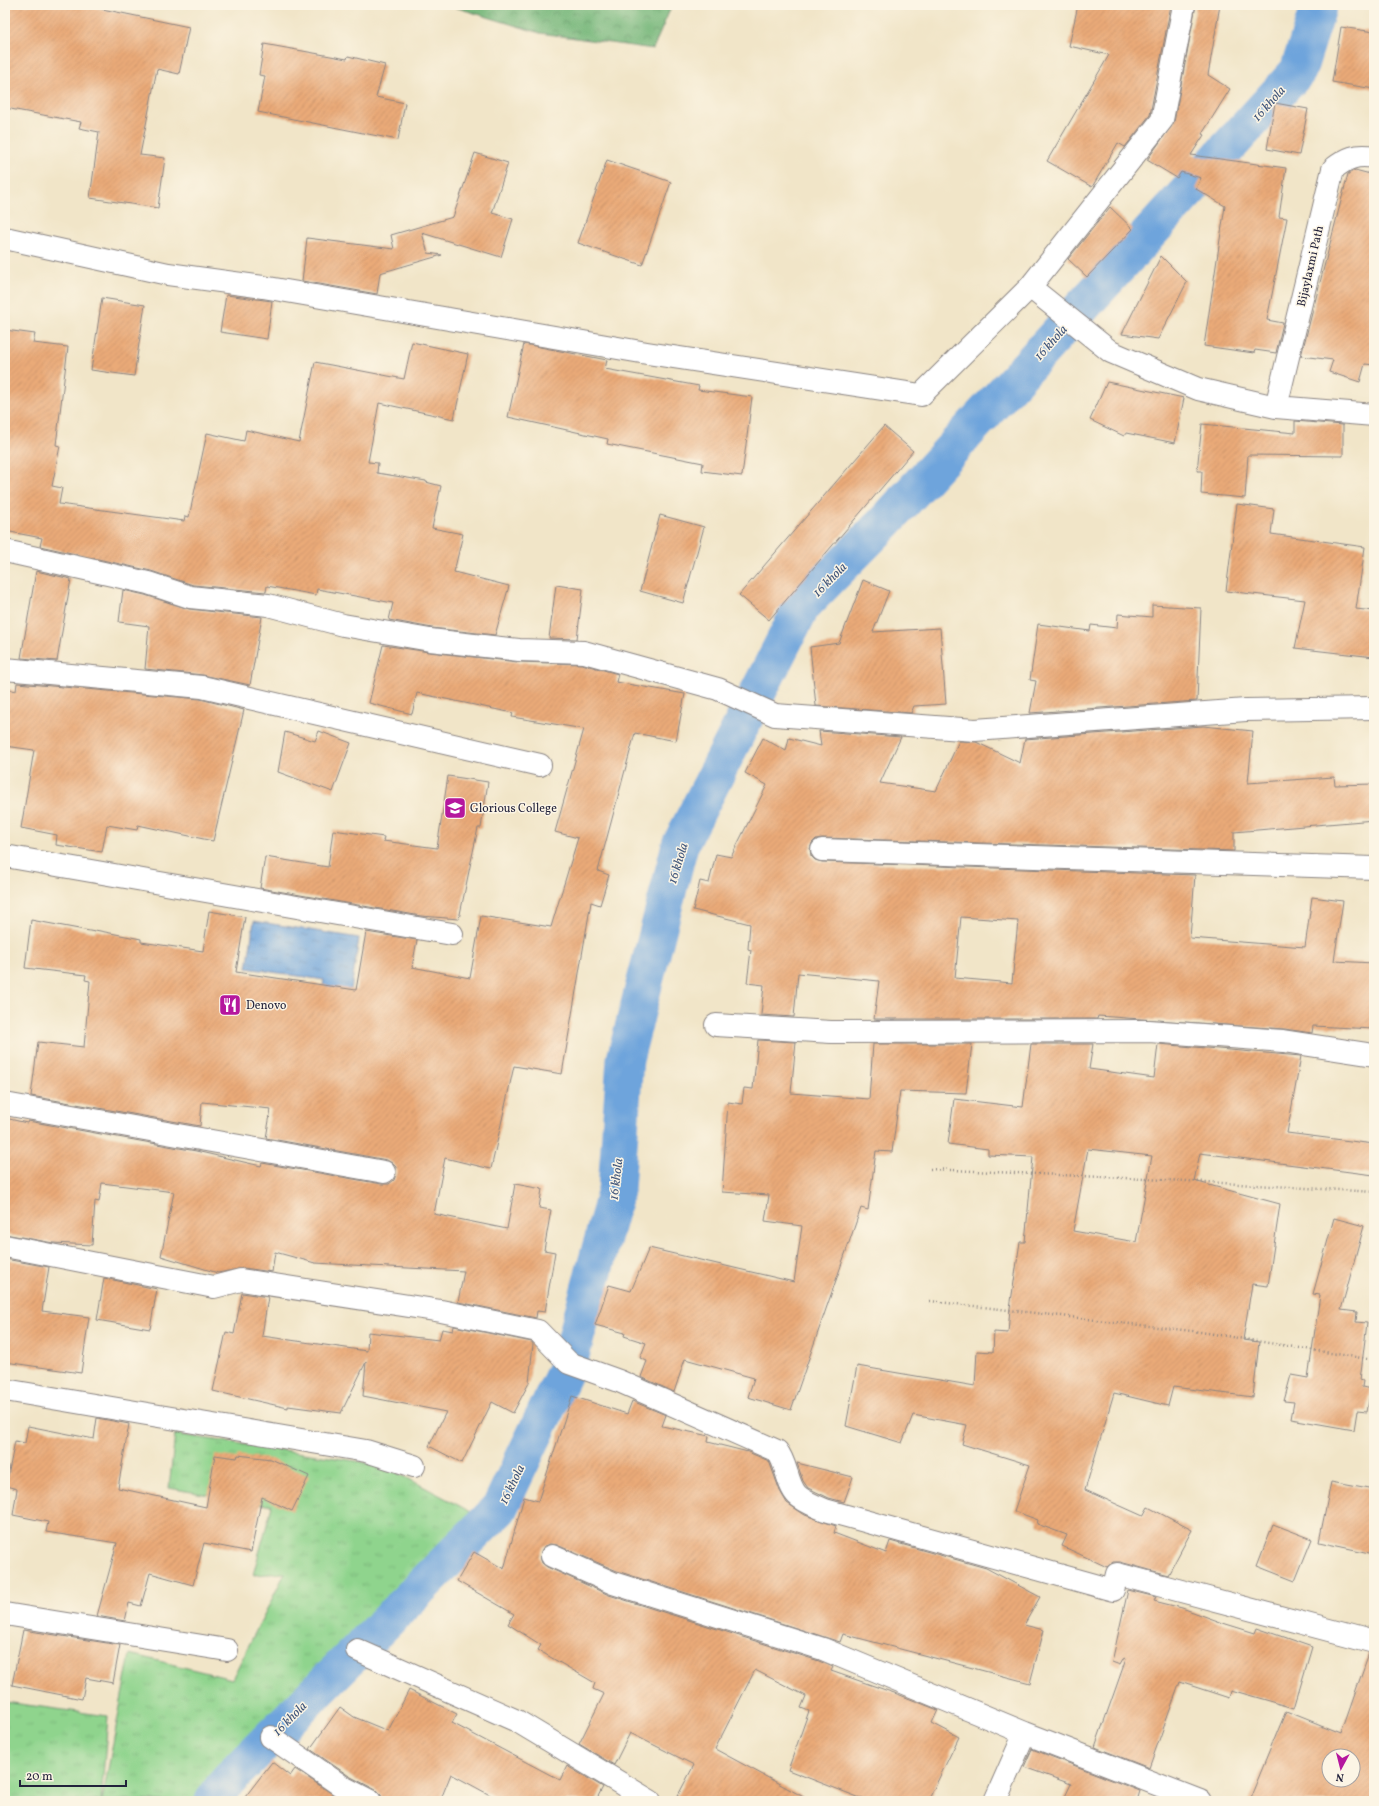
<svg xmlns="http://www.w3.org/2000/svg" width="1379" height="1806" font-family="Vollkorn,serif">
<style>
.grass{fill:url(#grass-tufts);stroke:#587b64}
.forest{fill:url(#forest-crowns);stroke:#4a6c5a}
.water{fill:url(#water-ripples);stroke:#48638c}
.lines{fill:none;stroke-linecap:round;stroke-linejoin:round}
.canal{stroke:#6ea4dc;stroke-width:37}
.building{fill:url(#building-hatch);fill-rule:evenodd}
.street-casing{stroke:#8a8482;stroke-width:24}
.path{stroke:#8a8482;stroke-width:2.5;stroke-dasharray:1 3;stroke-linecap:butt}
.street{stroke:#fff;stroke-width:22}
.labels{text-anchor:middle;stroke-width:3;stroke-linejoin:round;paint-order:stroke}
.street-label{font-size:12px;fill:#22223b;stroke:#fcf5e5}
.poi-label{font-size:12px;fill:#22223b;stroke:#fcf5e5;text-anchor:start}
.water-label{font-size:13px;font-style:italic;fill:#40567b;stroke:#fcf5e5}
</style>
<defs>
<pattern id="grass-tufts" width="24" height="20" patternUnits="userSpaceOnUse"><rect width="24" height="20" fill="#8fd48d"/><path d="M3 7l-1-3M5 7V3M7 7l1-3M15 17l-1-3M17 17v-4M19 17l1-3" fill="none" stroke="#7bb67b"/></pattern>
<pattern id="forest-crowns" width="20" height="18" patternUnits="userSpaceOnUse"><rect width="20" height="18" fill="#73b678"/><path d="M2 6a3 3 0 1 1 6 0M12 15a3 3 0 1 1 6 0" fill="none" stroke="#5e9464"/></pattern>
<pattern id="water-ripples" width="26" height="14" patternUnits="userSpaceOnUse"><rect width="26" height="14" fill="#6ea4dc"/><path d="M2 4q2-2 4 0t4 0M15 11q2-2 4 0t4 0" fill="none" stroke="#5a85b4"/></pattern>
<pattern id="building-hatch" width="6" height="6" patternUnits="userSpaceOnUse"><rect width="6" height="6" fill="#eaaa78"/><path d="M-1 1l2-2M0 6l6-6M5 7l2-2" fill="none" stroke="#c89269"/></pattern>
</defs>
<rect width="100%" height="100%" fill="#fcf5e5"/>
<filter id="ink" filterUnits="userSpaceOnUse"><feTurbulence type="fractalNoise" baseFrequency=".025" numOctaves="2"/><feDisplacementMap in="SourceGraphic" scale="8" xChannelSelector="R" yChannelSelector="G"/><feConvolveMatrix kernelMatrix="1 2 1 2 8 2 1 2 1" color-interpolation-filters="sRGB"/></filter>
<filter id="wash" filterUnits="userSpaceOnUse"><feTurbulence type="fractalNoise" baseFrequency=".012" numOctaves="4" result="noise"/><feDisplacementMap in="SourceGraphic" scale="16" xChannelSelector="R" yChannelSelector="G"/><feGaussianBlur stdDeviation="0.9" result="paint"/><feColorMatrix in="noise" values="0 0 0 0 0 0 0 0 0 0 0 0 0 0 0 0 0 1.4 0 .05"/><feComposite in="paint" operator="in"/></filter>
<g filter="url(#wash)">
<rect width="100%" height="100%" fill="#f1e5c8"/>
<path class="grass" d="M 175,1434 L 383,1465 L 471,1512 L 201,1801 L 102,1801 L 130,1654 L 232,1679 L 285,1573 L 253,1575 L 272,1506 L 169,1488 Z
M 5,1702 L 108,1716 L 101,1801 L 22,1801 L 5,1799 Z"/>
<path class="forest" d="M 448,5 L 672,5 L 653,49 L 540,33 Z"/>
<path class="water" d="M 254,921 L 359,938 L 349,1003 L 321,999 L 324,980 L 247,968 Z"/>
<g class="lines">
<path class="canal" d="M 213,1801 L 227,1781 L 499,1509 L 569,1363 L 616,1190 L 625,1059 L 680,845 L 802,606 L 885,522 L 1298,71 L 1319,5"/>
</g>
<g id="blocks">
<path class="building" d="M 5,5 L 83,5 L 189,27 L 179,74 L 157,69 L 140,155 L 165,158 L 158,208 L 90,198 L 99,132 L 79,128 L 81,122 L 5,108 Z
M 1078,5 L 1171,5 L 1150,115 L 1125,147 L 1118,143 L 1092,187 L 1047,161 L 1109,55 L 1069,46 Z
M 1196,5 L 1220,5 L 1208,75 L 1230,89 L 1202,134 L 1204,135 L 1191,155 L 1286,168 L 1279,217 L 1287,218 L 1267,320 L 1283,323 L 1276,353 L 1255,350 L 1254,353 L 1204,346 L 1225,206 L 1196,189 L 1201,178 L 1181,172 L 1177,178 L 1147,160 L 1174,122 Z
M 1341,27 L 1374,32 L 1374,89 L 1332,82 Z
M 264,44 L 347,59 L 348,56 L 385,65 L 376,97 L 405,103 L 398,140 L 258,112 L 265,76 L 259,75 Z
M 1275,103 L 1308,109 L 1299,155 L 1267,149 Z
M 475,153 L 508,163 L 492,213 L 513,219 L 501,257 L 422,233 L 428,253 L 442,255 L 380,273 L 377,294 L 302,281 L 307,238 L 394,249 L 391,235 L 453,217 Z
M 607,160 L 671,182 L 642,265 L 578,243 Z
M 1355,170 L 1374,175 L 1374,336 L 1372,343 L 1374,344 L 1374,365 L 1365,364 L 1360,382 L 1329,372 L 1333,360 L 1301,356 L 1348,174 Z
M 1110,207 L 1133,229 L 1087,277 L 1068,259 Z
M 1161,256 L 1187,282 L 1158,339 L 1122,334 Z
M 226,295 L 272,301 L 267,339 L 220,332 Z
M 102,298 L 145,305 L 134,376 L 91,370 Z
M 5,330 L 35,334 L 33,343 L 68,347 L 56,445 L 60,446 L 52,486 L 62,488 L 59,504 L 184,521 L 185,516 L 189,517 L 207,433 L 244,441 L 246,430 L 299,442 L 315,362 L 404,379 L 412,342 L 468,354 L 454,419 L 379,403 L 368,462 L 378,463 L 377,473 L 426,481 L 426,482 L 441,486 L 432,528 L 463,534 L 454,572 L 509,586 L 495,635 L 432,628 L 389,620 L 393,603 L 317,589 L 316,595 L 267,586 L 266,592 L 193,585 L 151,571 L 40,546 L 42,538 L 5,531 Z
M 524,344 L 607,360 L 605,369 L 699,386 L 698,390 L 752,397 L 742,476 L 702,471 L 703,463 L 607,444 L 608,439 L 508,417 Z
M 1107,382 L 1184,398 L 1175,443 L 1126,433 L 1124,436 L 1090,420 Z
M 1295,421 L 1343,425 L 1343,456 L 1248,455 L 1245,498 L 1201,494 L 1202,471 L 1197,471 L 1202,424 L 1295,433 Z
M 884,426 L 913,451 L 769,620 L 739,595 Z
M 1237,504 L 1274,509 L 1271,534 L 1365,547 L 1356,609 L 1374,611 L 1374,657 L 1295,648 L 1305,600 L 1226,591 Z
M 660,515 L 704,527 L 683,603 L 640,591 Z
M 36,571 L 71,579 L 57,661 L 21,658 Z
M 863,580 L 889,591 L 873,632 L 940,628 L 946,704 L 914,706 L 911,713 L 816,706 L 810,647 L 839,643 Z
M 556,585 L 583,589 L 577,639 L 549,638 Z
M 123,590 L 145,595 L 189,609 L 262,617 L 250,685 L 203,675 L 145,669 L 149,626 L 119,622 Z
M 1152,605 L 1201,608 L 1197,701 L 1030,713 L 1036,681 L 1030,680 L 1038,624 L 1090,631 L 1091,625 L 1117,628 L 1118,614 L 1152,617 Z
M 383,645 L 429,652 L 518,662 L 582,664 L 618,674 L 616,682 L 685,694 L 676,741 L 635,733 L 598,871 L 609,875 L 600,905 L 591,902 L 562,1074 L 514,1066 L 491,1169 L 445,1158 L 434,1214 L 507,1229 L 515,1184 L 542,1189 L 539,1208 L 551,1210 L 544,1250 L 555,1252 L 545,1312 L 537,1311 L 536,1318 L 458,1302 L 464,1271 L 315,1263 L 275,1252 L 272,1272 L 243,1268 L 218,1273 L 161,1256 L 174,1192 L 102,1183 L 99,1202 L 95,1201 L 92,1245 L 53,1243 L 5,1234 L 5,1118 L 27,1123 L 28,1121 L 196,1151 L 261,1166 L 262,1163 L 382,1184 L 389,1184 L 394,1180 L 396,1174 L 396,1167 L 392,1163 L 387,1160 L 266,1138 L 271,1109 L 202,1102 L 200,1126 L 31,1096 L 38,1042 L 84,1047 L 90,981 L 85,980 L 86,975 L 25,968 L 31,920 L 95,932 L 95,930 L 141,939 L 141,942 L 203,951 L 209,911 L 245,917 L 236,972 L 356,990 L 366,932 L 417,940 L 412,967 L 470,978 L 481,916 L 551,927 L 578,838 L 555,832 L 584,729 L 512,717 L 513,713 L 417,693 L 412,714 L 369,703 Z
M 17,683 L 200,699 L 244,710 L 213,841 L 138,825 L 137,830 L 107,825 L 102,852 L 56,845 L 57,835 L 21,828 L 34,750 L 5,746 L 5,688 L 16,691 Z
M 1203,726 L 1253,731 L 1248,783 L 1334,777 L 1335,785 L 1374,784 L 1374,820 L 1234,832 L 1234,851 L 822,838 L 816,839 L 812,843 L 810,849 L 811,856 L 815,860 L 822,862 L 1195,875 L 1190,938 L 1305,947 L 1312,897 L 1343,901 L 1334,961 L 1374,963 L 1374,1029 L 1313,1026 L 1312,1033 L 1284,1029 L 1098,1016 L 1097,1019 L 874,1019 L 879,981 L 798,973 L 794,1017 L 761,1015 L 764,985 L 747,983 L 751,950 L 748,949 L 750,924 L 693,910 L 700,881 L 709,883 L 716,854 L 731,857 L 767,785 L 745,773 L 763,738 L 786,751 L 789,738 L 821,746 L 819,731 L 901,737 L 880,783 L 936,791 L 959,741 L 976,742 L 1020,763 L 1025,739 ZM 961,917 L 1018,921 L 1012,983 L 955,978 Z
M 319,731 L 351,743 L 333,792 L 278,772 L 285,732 L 315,741 Z
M 448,776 L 488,782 L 481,828 L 478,828 L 459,919 L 421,916 L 260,888 L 265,857 L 328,867 L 333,830 L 384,837 L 383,841 L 437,848 Z
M 758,1040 L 796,1042 L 791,1093 L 869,1099 L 873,1044 L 972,1044 L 966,1093 L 900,1091 L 892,1152 L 876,1151 L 868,1210 L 861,1208 L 791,1410 L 748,1397 L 754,1378 L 685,1359 L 674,1392 L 641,1377 L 647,1361 L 640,1358 L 646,1343 L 624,1336 L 625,1333 L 595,1325 L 609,1285 L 631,1291 L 649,1248 L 794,1282 L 802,1226 L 765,1221 L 769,1195 L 722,1192 L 728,1102 L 742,1104 L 744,1088 L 753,1089 Z
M 1031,1044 L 1093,1044 L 1089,1069 L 1154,1078 L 1158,1044 L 1301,1056 L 1287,1133 L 1374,1144 L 1374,1175 L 1200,1153 L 1194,1181 L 1280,1204 L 1268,1286 L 1252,1284 L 1243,1340 L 1259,1342 L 1253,1397 L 1173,1387 L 1168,1406 L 1114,1393 L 1085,1490 L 1143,1516 L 1148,1507 L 1192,1530 L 1168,1575 L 1120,1562 L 1113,1562 L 1107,1567 L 1062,1546 L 1067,1535 L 1037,1524 L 1038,1520 L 1014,1511 L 1030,1465 L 962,1444 L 967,1425 L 913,1415 L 902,1443 L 846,1426 L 857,1366 L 975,1386 L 977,1351 L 993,1352 L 994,1332 L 1008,1333 L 1010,1308 L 1020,1242 L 1025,1242 L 1033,1157 L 988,1155 L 988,1149 L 948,1144 L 954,1099 L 1023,1107 ZM 1088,1149 L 1152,1156 L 1136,1242 L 1073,1231 Z
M 1334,1218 L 1364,1226 L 1341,1310 L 1357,1312 L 1356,1322 L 1367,1323 L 1360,1380 L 1363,1381 L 1362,1387 L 1371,1389 L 1367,1412 L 1357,1411 L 1354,1430 L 1291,1419 L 1294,1402 L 1284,1401 L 1291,1375 L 1308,1378 L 1320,1295 L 1313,1294 Z
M 5,1259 L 49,1267 L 42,1311 L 89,1317 L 81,1373 L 5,1362 Z
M 104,1278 L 157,1289 L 150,1329 L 97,1320 Z
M 242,1293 L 268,1297 L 262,1336 L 367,1351 L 368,1332 L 439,1340 L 442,1329 L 453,1331 L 454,1326 L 532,1342 L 533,1344 L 529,1383 L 513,1413 L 492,1402 L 462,1463 L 429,1446 L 446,1412 L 363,1396 L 366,1362 L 341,1413 L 288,1406 L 288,1408 L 213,1391 L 226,1332 L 234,1334 Z
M 572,1396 L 627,1414 L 632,1401 L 666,1415 L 662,1426 L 709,1436 L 708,1442 L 748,1452 L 769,1461 L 780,1491 L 787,1503 L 805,1515 L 836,1526 L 834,1533 L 886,1553 L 890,1541 L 986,1568 L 1040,1597 L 1024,1625 L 1044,1630 L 1030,1683 L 843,1634 L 840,1642 L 617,1571 L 557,1545 L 550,1544 L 544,1546 L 541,1551 L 540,1557 L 542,1563 L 547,1567 L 609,1595 L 819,1661 L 833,1667 L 831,1671 L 900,1695 L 938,1710 L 932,1723 L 959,1737 L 928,1801 L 868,1801 L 788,1770 L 809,1711 L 801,1708 L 806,1696 L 755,1670 L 715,1749 L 811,1801 L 675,1801 L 694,1765 L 630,1733 L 614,1765 L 579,1744 L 604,1694 L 593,1689 L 595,1683 L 538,1650 L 541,1645 L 508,1624 L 514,1614 L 457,1581 L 474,1552 L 504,1569 L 524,1497 L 538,1501 Z
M 97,1418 L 129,1424 L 118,1488 L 206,1507 L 215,1455 L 237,1458 L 238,1455 L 271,1459 L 309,1476 L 292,1511 L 262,1497 L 251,1552 L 204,1543 L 193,1585 L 150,1573 L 141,1606 L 129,1603 L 125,1621 L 97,1616 L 117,1543 L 46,1532 L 48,1522 L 13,1515 L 17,1489 L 6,1486 L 15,1441 L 25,1443 L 28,1426 L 94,1439 Z
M 797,1463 L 853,1477 L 844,1502 L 829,1498 L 808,1488 L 803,1481 Z
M 1331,1482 L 1374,1490 L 1374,1554 L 1319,1542 Z
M 1273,1524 L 1312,1539 L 1295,1581 L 1257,1566 Z
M 1128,1590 L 1156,1597 L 1154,1601 L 1182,1608 L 1226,1624 L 1255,1633 L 1257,1628 L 1312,1647 L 1294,1708 L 1231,1690 L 1229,1698 L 1180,1682 L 1149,1768 L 1095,1747 L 1126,1659 L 1124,1658 L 1120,1665 L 1112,1662 Z
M 23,1630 L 120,1645 L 113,1683 L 86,1678 L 82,1699 L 12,1685 Z
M 1369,1653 L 1374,1654 L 1374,1801 L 1249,1801 L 1286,1711 L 1341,1733 ZM 1329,1756 L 1353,1756 L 1353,1780 L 1329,1780 Z
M 409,1690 L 457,1714 L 452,1723 L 560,1780 L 567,1766 L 603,1787 L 596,1800 L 599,1801 L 501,1801 L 451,1774 L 440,1801 L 382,1801 L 381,1795 L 376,1790 L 349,1776 L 310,1749 L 340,1707 L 354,1717 L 388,1731 Z
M 1032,1749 L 1140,1791 L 1137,1801 L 1063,1801 L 1071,1784 L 1024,1767 Z
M 272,1762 L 290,1776 L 295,1769 L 343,1801 L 242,1801 Z"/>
</g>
</g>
<g filter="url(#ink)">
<use href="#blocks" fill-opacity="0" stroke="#8a8482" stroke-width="1"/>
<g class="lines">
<g class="street-casing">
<path id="street" d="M 1184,5 L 1162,120 L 1030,287 L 1111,352 L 1198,389 L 1276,407 L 1374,415
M 5,238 L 168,274 L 263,287 L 647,353 L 921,395 L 1030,287
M 1276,407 L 1333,169 C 1347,158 1356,154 1374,157
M 5,551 L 148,583 L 190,597 L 268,605 L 343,625 L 430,640 L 519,650 L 584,652 L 718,689 L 775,715 L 975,730 L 1246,710 L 1374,708
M 5,669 L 202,687 L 540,765
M 822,850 L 1374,868
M 5,856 L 452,934
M 716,1025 L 831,1032 L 1149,1031 L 1283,1041 L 1374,1055
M 5,1104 L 384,1172
M 5,1246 L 214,1287 L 241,1280 L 441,1311 L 538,1331 L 569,1363 L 619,1381 L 777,1451 C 787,1463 787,1485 797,1495 C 804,1502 816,1506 825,1510 L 1113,1590 L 1117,1574 L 1374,1642
M 5,1390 L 366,1451 L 414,1466
M 552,1556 L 613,1583 L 823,1649 L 1025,1733 L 1200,1801
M 5,1614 L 227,1650
M 357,1650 L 517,1721 L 650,1801
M 271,1737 L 343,1787 L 370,1801
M 995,1801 L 1025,1733"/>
</g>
<path class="path" d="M 930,1169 L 1188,1181 L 1374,1192
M 930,1301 L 1201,1332 L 1374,1360"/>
<use href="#street" class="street"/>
</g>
</g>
<defs>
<g id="school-square" transform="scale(1.15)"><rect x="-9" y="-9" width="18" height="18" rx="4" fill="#b5179e" stroke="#fcf5e5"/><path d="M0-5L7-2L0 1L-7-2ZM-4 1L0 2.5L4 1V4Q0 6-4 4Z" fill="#fff"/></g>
<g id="restaurant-square" transform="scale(1.15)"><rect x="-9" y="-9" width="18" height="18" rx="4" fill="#b5179e" stroke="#fcf5e5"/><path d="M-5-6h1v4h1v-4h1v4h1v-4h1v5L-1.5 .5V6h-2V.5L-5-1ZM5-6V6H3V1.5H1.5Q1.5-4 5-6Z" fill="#fff"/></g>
</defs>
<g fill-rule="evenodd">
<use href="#school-square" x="455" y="808"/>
<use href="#restaurant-square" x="230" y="1005"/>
</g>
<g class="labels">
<g class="street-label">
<text transform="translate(1310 266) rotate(-77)" y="4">Bijaylaxmi Path</text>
</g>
<g class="poi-label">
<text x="470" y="812">Glorious College</text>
<text x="246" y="1009">Denovo</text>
</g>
<g class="water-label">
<text transform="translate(1268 103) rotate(-48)" y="5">16 khola</text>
<text transform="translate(1050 342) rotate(-48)" y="5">16 khola</text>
<text transform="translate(829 579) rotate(-45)" y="5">16 khola</text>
<text transform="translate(677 863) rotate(-73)" y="5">16 khola</text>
<text transform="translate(615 1179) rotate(-83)" y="5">16 khola</text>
<text transform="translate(511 1484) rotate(-64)" y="5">16 khola</text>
<text transform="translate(289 1718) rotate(-45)" y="5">16 khola</text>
</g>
</g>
<rect width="1379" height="1806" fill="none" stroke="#fcf5e5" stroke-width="20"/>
<g transform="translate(1341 1768) rotate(187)"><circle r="19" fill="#fcf5e5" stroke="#a5a1a1"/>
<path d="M0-3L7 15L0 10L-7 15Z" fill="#b5179e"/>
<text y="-6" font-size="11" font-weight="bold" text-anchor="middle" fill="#22223b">N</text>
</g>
<path d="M20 1780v6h106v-6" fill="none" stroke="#22223b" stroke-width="2"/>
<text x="26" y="1780" font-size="12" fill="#22223b" stroke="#fcf5e5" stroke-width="3" paint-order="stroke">20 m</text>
</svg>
